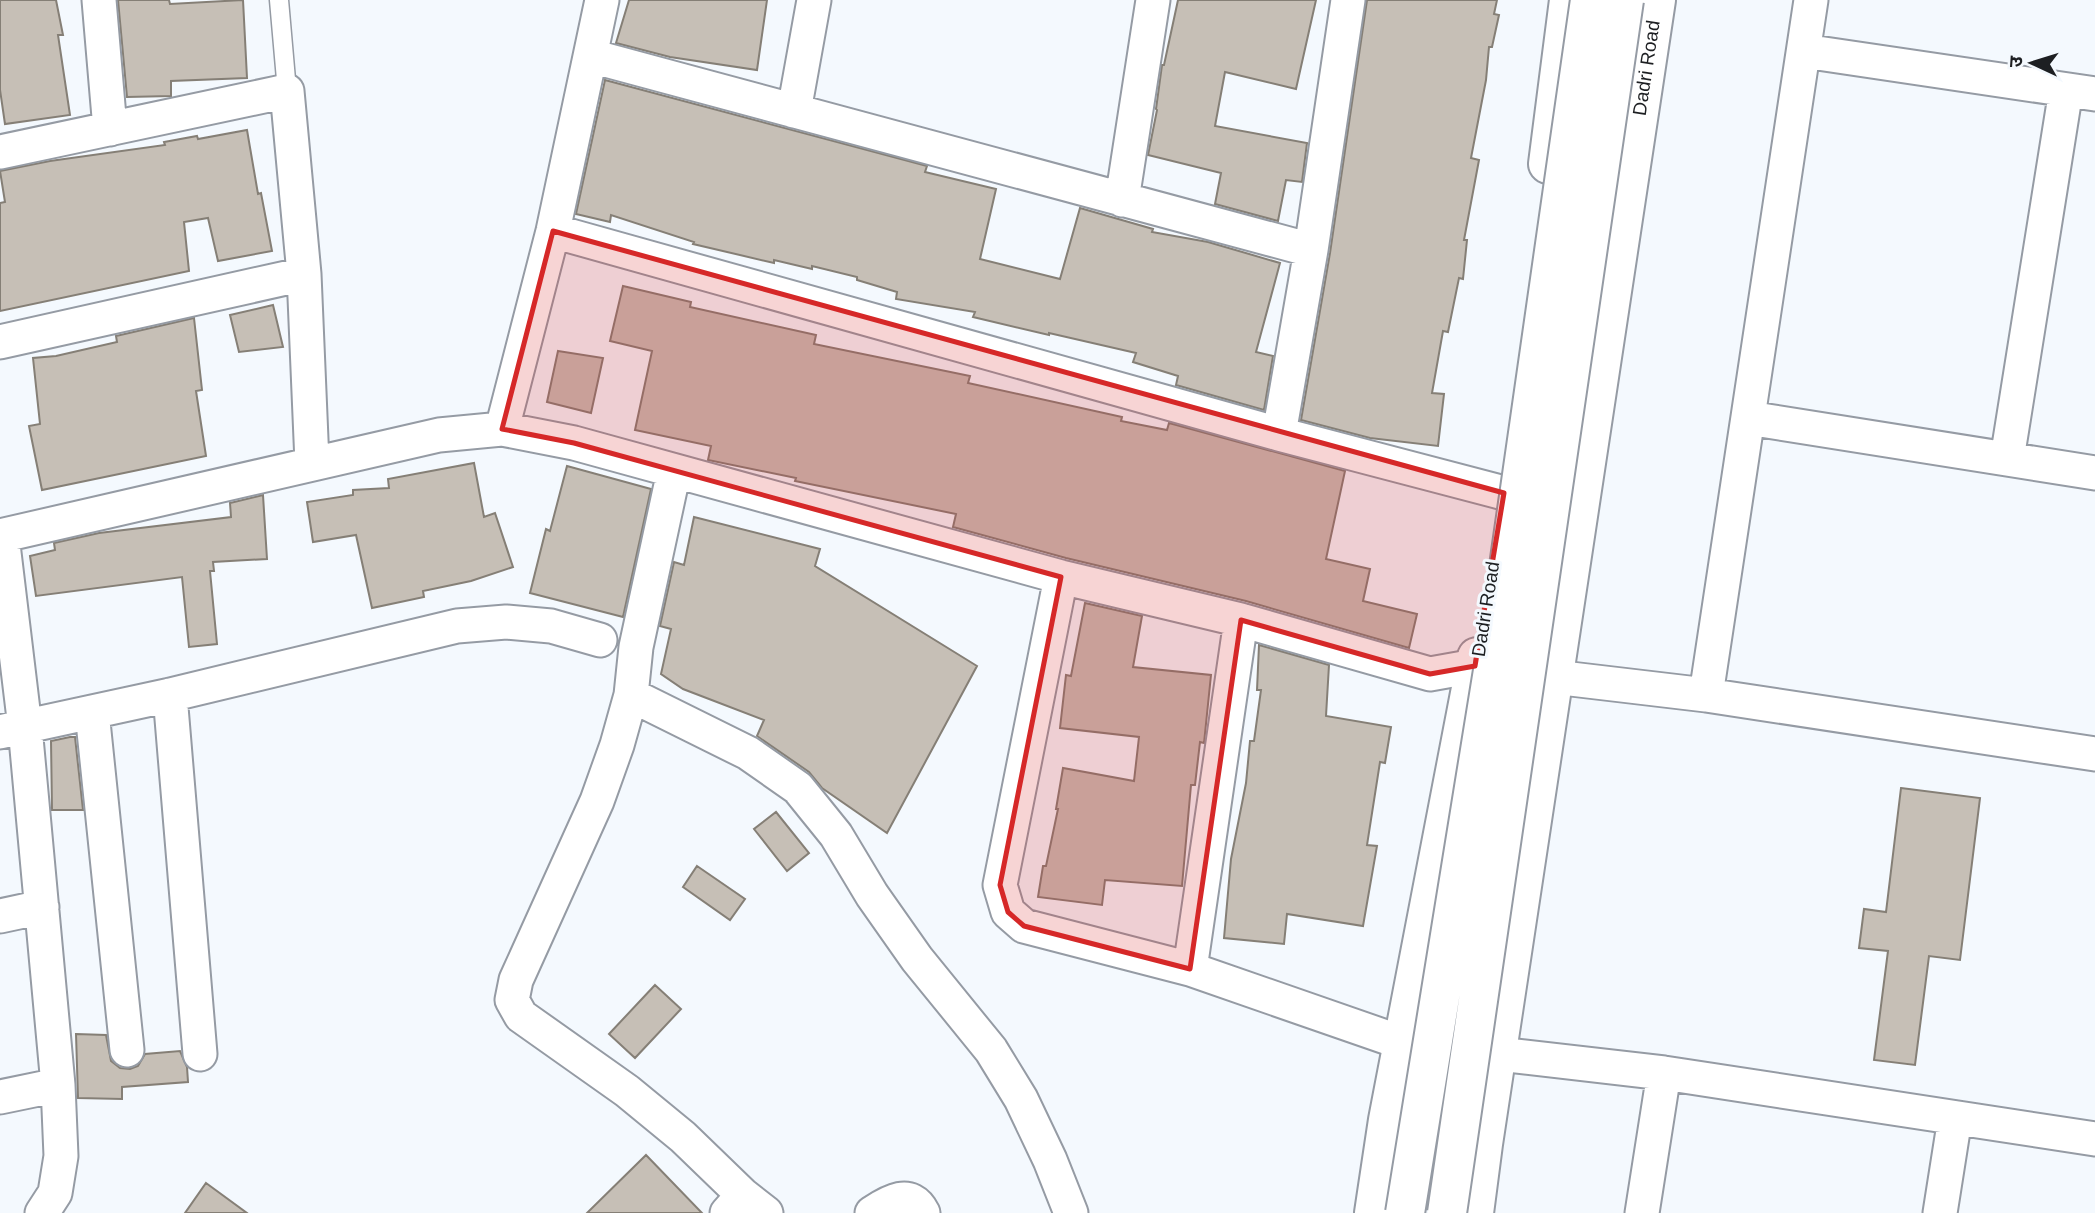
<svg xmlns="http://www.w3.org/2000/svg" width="2095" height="1213" font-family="Arial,'Noto Sans Devanagari',sans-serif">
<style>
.building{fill:#c6bfb6;stroke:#857f76;stroke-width:2}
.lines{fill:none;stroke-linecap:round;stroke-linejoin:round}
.lane-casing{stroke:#959ba4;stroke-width:21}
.street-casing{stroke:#959ba4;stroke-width:37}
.secondary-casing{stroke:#959ba4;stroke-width:42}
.lane{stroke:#fff;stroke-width:18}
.street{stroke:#fff;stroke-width:33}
.secondary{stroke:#fff;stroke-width:38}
.secondary-bridge-casing{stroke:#959ba4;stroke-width:42;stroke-linecap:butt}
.secondary-bridge{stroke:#fff;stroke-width:38}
.marked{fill:#d62828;fill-opacity:0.2;stroke:#d62828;stroke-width:5;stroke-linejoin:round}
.labels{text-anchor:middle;stroke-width:6;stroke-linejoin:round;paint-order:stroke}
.street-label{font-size:19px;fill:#1d1f22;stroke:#f4f9fe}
</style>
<rect width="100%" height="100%" fill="#f4f9fe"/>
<path class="building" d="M 0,0 L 56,0 L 63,35 L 58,35 L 70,115 L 5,124 L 0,90 Z
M 118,0 L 169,0 L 170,4 L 243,0 L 247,78 L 171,81 L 171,96 L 127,97 Z
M 629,0 L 767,0 L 757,70 L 670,57 L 616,43 Z
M 1178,0 L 1316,0 L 1296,89 L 1225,72 L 1215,126 L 1307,143 L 1302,182 L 1286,180 L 1278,221 L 1215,204 L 1221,173 L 1148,155 L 1157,110 L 1156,109 L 1162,65 L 1164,65 Z
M 1367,0 L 1497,0 L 1494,14 L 1499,15 L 1492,47 L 1489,47 L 1486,80 L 1471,158 L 1479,160 L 1464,240 L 1467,240 L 1463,279 L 1459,278 L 1448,332 L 1443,331 L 1432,393 L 1444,394 L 1438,446 L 1370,438 L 1301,420 L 1330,253 Z
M 605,80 L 927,166 L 925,172 L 996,189 L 980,259 L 1060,279 L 1080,208 L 1153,229 L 1152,232 L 1208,242 L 1280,263 L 1256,352 L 1273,356 L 1264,410 L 1176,385 L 1178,376 L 1133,362 L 1136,353 L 1049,333 L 1049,335 L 973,317 L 975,312 L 896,299 L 897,292 L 857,280 L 857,277 L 812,266 L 812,269 L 774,260 L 774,263 L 693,244 L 694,242 L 611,215 L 610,222 L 576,214 Z
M 247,130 L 258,194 L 261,193 L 272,251 L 218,261 L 208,218 L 184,222 L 189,271 L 0,311 L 0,203 L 5,202 L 0,171 L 50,161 L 165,145 L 164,142 L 197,136 L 198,139 Z
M 623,286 L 691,302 L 690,307 L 816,335 L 814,344 L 970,376 L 968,383 L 1122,417 L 1121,421 L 1167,430 L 1169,423 L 1345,471 L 1326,559 L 1370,569 L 1363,601 L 1417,614 L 1409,648 L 1246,601 L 1066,558 L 953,527 L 956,514 L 795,481 L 796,478 L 708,460 L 711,446 L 635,430 L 652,351 L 610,341 Z
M 273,305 L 283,347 L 239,352 L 230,315 Z
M 194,318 L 202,390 L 196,391 L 206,456 L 42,490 L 29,426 L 40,424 L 33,358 L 56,356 L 117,342 L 116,336 Z
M 558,351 L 603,358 L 591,413 L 547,402 Z
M 474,463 L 484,517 L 495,513 L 513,567 L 471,581 L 423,591 L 424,597 L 372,608 L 356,535 L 313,542 L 307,502 L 353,495 L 353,490 L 389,488 L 388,479 Z
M 567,466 L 651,489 L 623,617 L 530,593 L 546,529 L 550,531 Z
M 263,495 L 267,559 L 213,562 L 214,571 L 210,571 L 217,644 L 189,647 L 182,577 L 36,596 L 30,556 L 55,550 L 54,543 L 99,533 L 231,517 L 230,503 Z
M 694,517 L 820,549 L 815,566 L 977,666 L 887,833 L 822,788 L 809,772 L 757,736 L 764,720 L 683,689 L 661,674 L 671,629 L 660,626 L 674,562 L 684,565 Z
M 1085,603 L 1142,616 L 1133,667 L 1211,675 L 1204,743 L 1200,742 L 1195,785 L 1191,785 L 1182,886 L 1105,880 L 1102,905 L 1038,897 L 1043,866 L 1046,866 L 1058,809 L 1056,809 L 1063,768 L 1134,781 L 1139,737 L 1060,728 L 1066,675 L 1071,676 Z
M 1259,645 L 1329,665 L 1326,716 L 1391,727 L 1385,763 L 1380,762 L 1367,845 L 1377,846 L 1363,926 L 1287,914 L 1284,944 L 1224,938 L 1231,859 L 1246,783 L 1250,741 L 1254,741 L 1261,690 L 1257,690 Z
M 70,737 L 75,737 L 83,810 L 52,810 L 51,741 Z
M 1901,788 L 1980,798 L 1960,960 L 1929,956 L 1915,1065 L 1874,1060 L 1888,951 L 1859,948 L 1864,909 L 1886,912 Z
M 776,812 L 809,853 L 787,871 L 754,829 Z
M 697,866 L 745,899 L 730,920 L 683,887 Z
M 655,985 L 681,1009 L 635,1058 L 609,1034 Z
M 76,1034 L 106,1035 L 111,1061 L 120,1068 L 130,1069 L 138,1066 L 145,1054 L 180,1051 L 187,1067 L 188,1082 L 122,1087 L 122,1099 L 78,1098 Z
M 646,1155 L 702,1213 L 587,1213 Z
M 206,1183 L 247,1213 L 185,1213 Z"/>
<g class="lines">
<g class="lane-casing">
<path id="lane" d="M 279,0 L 287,91"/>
</g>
<g class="street-casing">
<path id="street" d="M 99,0 L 110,129
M 1804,51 L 2095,94
M 591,56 L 1311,250
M 794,111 L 814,0
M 0,152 L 287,91 L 304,274 L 312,463
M 1122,200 L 1153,0
M 553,231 L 1279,434 L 1504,493
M 0,342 L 304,274
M 1748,418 L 2095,473
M 502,429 L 553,231 L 602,0
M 1279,434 L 1311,250 L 1348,0
M 2007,459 L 2066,90
M 674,471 L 636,647 L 631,695 L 617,745 L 597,801 L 516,980 L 512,1000 L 521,1016 L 627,1091 L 683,1137 L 743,1195
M 0,536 L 439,435 L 502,429 L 574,443 L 1061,577 L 1241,620 L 1430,674 L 1475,666
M 2,536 L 25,727 L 58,1085 L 61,1156 L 55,1193 L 42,1213
M 1061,577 L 1000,885 L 1008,912 L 1024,926 L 1190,969 L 1241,620
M 1554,677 L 1706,695 L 2095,754
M 170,695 L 200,1054
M 631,695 L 748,753 L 798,788 L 836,835 L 872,895 L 917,959 L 991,1050 L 1021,1099 L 1050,1160 L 1071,1213
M 1706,695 L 1811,0
M 92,712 L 127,1050
M 0,732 L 170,695 L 457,626 L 506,622 L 551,626 L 600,640
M 0,916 L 42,907
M 1190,969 L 1403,1043 L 1664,1073 L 2095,1139
M 0,1097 L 58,1085
M 727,1213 L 743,1195 L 766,1213
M 872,1213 C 889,1202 911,1188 923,1213
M 1642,1213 L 1664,1073
M 1940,1213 L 1955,1118"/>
</g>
<g class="secondary-casing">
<g id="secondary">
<path d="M 1548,164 L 1569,0"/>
<path d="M 1374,1213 L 1388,1120 L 1477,657"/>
<path id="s1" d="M 1474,1213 L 1483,1144 L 1656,0"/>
</g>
</g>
<use href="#lane" class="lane"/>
<use href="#street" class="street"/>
<use href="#secondary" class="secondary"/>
<g class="secondary-bridge-casing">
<path id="secondary-bridge" d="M 1405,1213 L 1502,615 L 1590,0
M 1447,1213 L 1624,0"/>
</g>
<use href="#secondary-bridge" class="secondary-bridge"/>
</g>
<path class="marked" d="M 553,231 L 1504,493 L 1475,666 L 1430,674 L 1241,620 L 1190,969 L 1024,926 L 1008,912 L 1000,885 L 1061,577 L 574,443 L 502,429 Z"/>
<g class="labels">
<g class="street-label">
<text dy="7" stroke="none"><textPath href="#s1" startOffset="1158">Dadri Road</textPath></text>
<text transform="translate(1485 609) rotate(-81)" y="7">Dadri Road</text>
</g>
</g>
<g transform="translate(2032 63) rotate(274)" stroke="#f4f9fe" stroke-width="5" paint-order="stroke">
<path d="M0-5L12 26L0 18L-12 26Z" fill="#1d1f22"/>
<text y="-10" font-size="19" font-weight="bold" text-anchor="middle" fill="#1d1f22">उ</text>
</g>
</svg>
